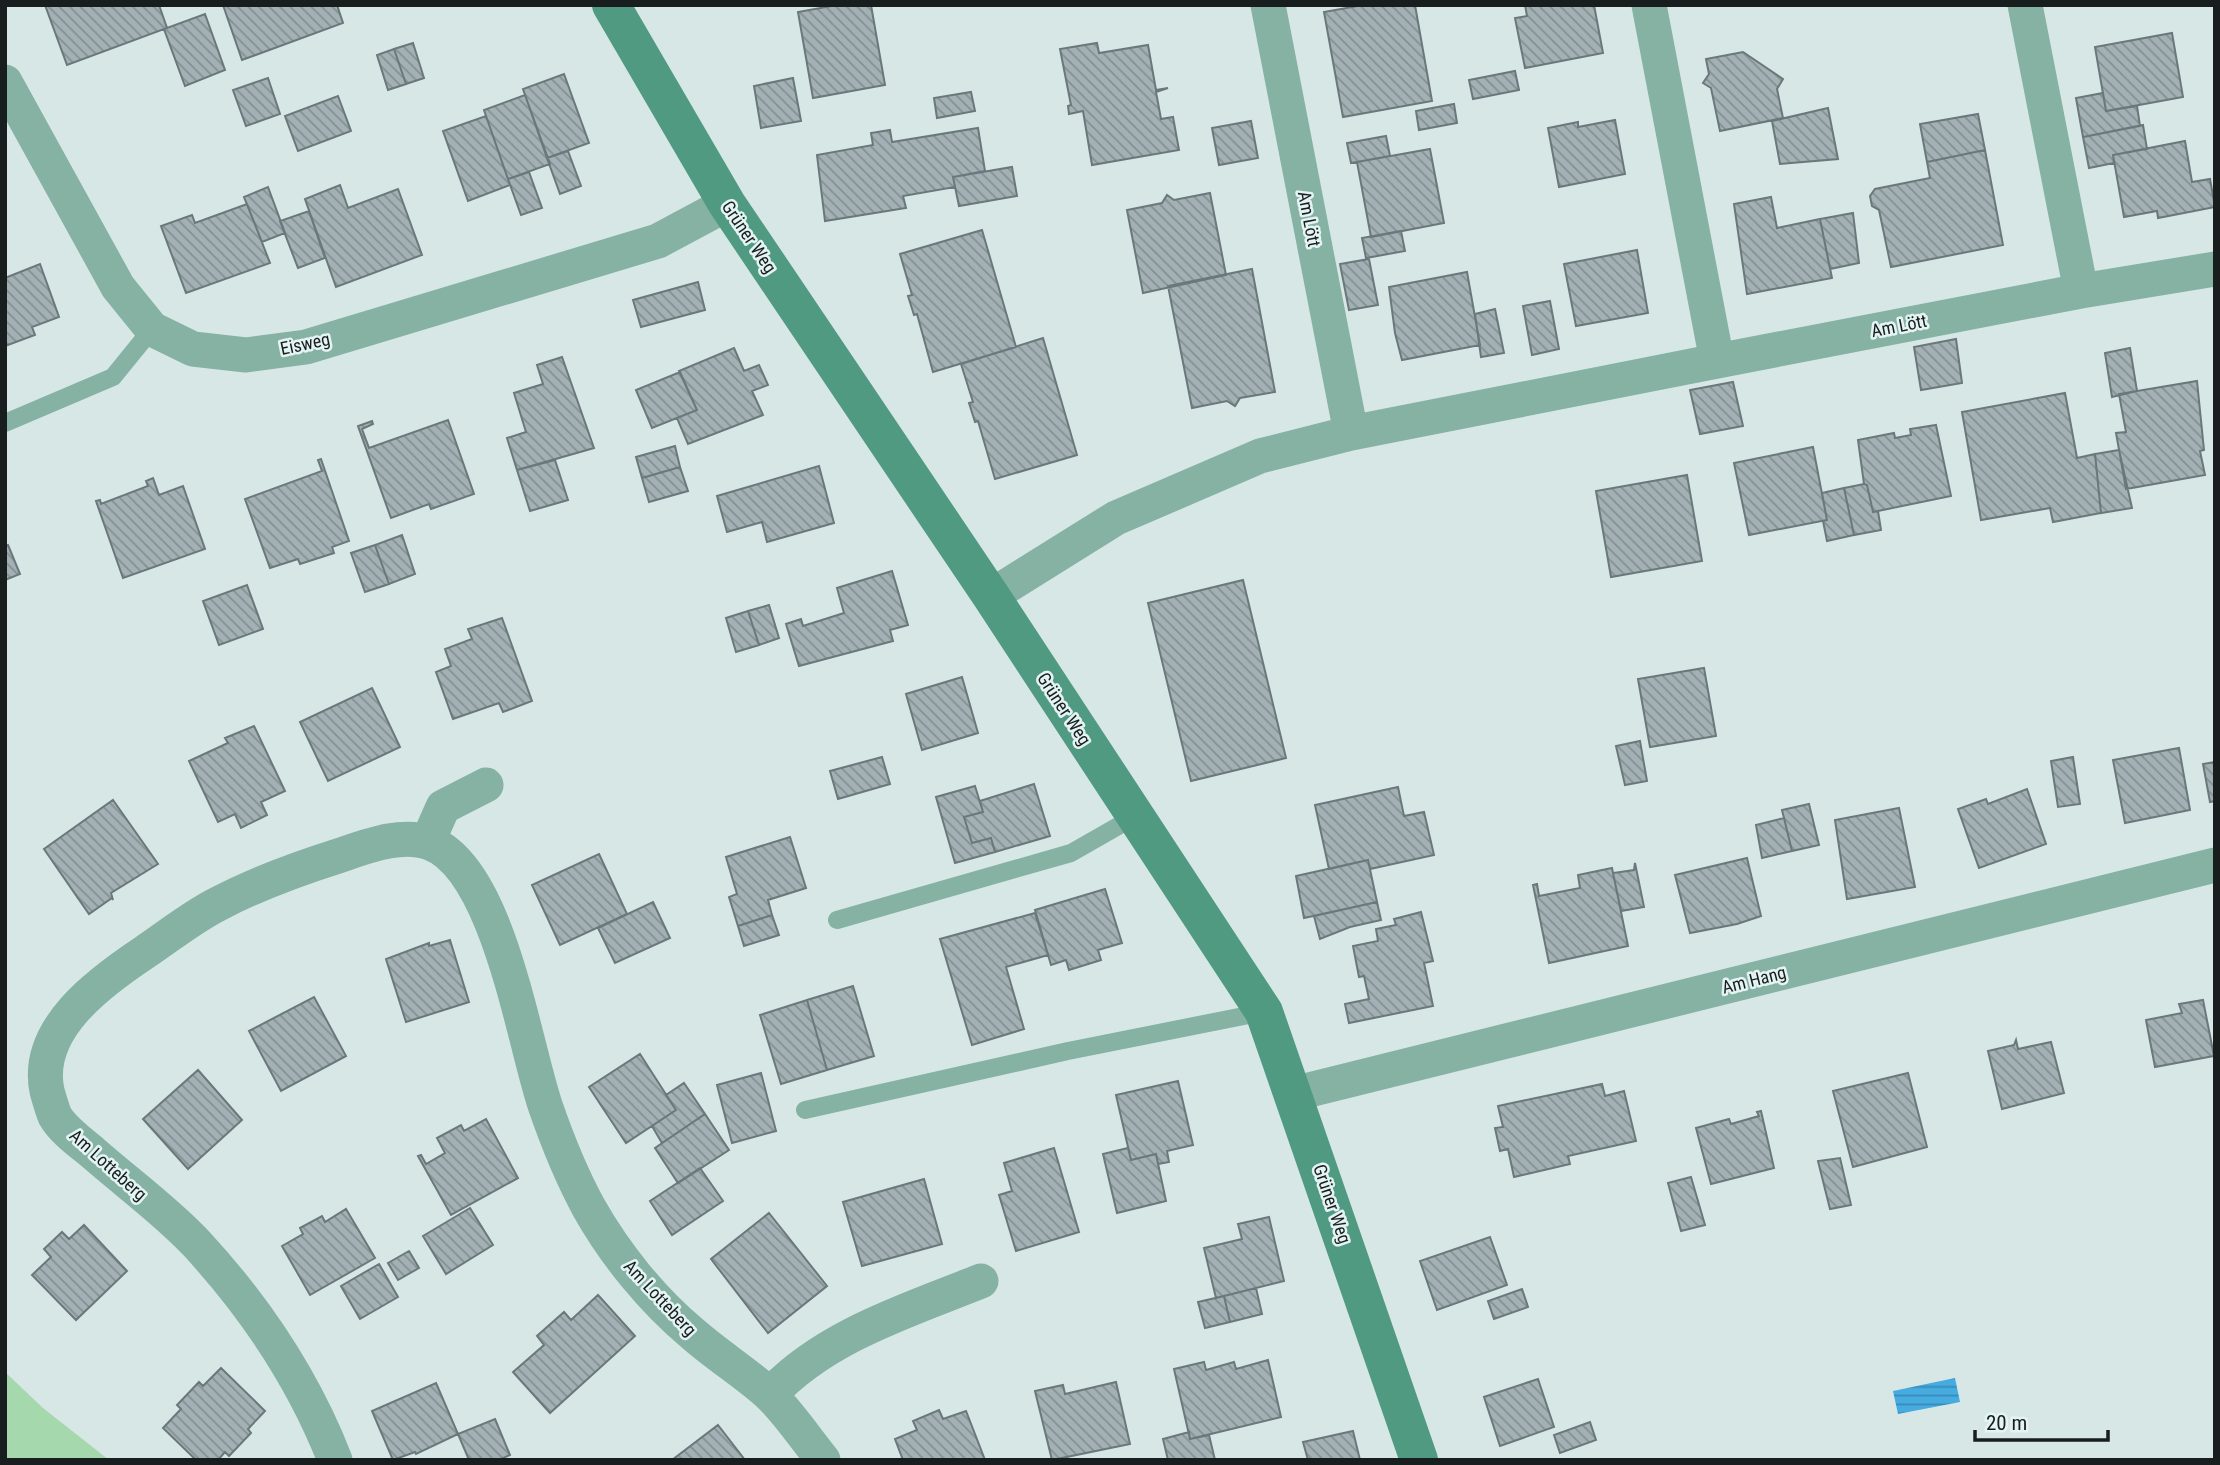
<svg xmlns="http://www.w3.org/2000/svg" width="2220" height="1465" font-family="'Roboto Condensed',sans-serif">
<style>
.green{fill:#a6d8ad}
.water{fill:url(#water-rules)}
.building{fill:url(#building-back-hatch);stroke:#6a787b;stroke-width:2}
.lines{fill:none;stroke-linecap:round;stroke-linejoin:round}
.lane{stroke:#85b2a2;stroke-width:18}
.street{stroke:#85b2a2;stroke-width:35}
.secondary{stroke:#519a82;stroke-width:38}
.labels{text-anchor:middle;stroke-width:5;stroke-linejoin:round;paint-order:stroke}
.street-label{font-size:18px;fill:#181d1d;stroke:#e4f4f3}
</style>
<defs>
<pattern id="water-rules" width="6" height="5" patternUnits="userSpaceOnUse" patternTransform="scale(1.75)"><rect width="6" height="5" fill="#45abe0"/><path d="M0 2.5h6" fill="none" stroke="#398bb5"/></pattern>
<pattern id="building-back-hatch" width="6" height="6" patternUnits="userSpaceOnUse" patternTransform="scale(1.75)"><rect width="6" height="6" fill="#a3b1b5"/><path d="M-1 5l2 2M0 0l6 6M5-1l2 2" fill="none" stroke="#848f93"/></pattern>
</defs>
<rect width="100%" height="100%" fill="#d7e7e6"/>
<path class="green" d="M 5,1372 L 43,1408 L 109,1460 L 5,1460 Z"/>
<path class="water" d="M 1955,1378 L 1960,1402 L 1898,1414 L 1893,1391 Z"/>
<path class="building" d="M 45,5 L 159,5 L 167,28 L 67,65 Z
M 223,5 L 337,5 L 343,23 L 242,60 Z
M 837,5 L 871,5 L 885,85 L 813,98 L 798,12 Z
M 1363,5 L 1415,5 L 1432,101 L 1343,117 L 1324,12 Z
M 1525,5 L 1594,5 L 1603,53 L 1525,68 L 1515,18 L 1527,16 Z
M 205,14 L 225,70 L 185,86 L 164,29 Z
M 2172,33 L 2183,97 L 2106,111 L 2095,47 Z
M 413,43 L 424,78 L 406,84 L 394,49 Z
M 1097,43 L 1099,53 L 1148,45 L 1156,90 L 1168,88 L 1156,92 L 1161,119 L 1173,117 L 1179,150 L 1092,165 L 1083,111 L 1069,114 L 1068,106 L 1071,105 L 1060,49 Z
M 394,49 L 406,84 L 388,90 L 377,55 Z
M 1743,52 L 1783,79 L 1777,89 L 1783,118 L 1720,131 L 1711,88 L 1703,83 L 1709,74 L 1706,59 Z
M 1515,71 L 1519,90 L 1473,99 L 1469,80 Z
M 564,74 L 589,143 L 547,158 L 523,89 Z
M 268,78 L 280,114 L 246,126 L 233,90 Z
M 793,78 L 801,121 L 761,128 L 754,86 Z
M 971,92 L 975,111 L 937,118 L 934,98 Z
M 2103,93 L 2106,111 L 2137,106 L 2140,126 L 2083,137 L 2076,98 Z
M 525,95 L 550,164 L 508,179 L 484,110 Z
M 338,96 L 351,131 L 298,151 L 285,116 Z
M 1454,104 L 1457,123 L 1419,130 L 1416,111 Z
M 1828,108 L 1838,159 L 1780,164 L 1772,121 Z
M 1978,114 L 1985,150 L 1927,162 L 1920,124 Z
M 486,116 L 510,185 L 468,201 L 443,131 Z
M 1615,120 L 1625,174 L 1559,187 L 1548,128 L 1578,122 L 1578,127 Z
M 1251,121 L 1258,158 L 1219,165 L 1212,128 Z
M 2143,125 L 2147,149 L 2113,155 L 2114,163 L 2089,168 L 2083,137 Z
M 978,128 L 985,171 L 953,177 L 955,187 L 903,196 L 906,208 L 825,221 L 817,155 L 873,145 L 871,133 L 890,130 L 892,142 Z
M 1386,136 L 1390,156 L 1351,163 L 1347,143 Z
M 2185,141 L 2192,182 L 2210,179 L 2215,207 L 2158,218 L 2157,211 L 2124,217 L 2113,155 Z
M 1430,149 L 1444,223 L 1371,237 L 1357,162 Z
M 1985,150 L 2003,245 L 1891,267 L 1879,210 L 1872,206 L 1870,196 L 1875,189 L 1930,178 L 1927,162 Z
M 568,151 L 581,186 L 560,194 L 547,158 Z
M 1012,167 L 1017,196 L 959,206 L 953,177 Z
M 529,172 L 542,208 L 521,215 L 508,179 Z
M 340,185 L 348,208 L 398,189 L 422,255 L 336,287 L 305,199 Z
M 268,187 L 285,233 L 262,242 L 244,197 Z
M 1210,193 L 1226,275 L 1143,293 L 1127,210 L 1162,203 L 1167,195 L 1174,200 Z
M 1771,197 L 1777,228 L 1820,219 L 1832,278 L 1747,294 L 1734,204 Z
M 247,204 L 270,263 L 186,293 L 161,226 L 192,215 L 195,223 Z
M 309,211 L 325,258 L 298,268 L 280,221 Z
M 1853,213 L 1859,263 L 1830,269 L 1820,219 Z
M 982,230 L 1016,347 L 933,372 L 917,314 L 914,315 L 908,296 L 912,295 L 900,254 Z
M 1401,231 L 1405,251 L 1366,258 L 1362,238 Z
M 1637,250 L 1648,313 L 1576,326 L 1564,264 Z
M 1369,259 L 1378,305 L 1349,310 L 1340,264 Z
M 40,264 L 59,317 L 32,327 L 35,335 L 5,346 L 5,278 Z
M 1252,269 L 1275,392 L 1240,398 L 1235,406 L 1227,401 L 1192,408 L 1168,286 Z
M 1467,272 L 1480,345 L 1402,360 L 1395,333 L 1389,287 Z
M 698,282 L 705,310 L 641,327 L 633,300 Z
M 1550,301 L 1559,349 L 1532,355 L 1523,306 Z
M 1495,309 L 1504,353 L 1481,357 L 1475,314 Z
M 1043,338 L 1077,455 L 995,479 L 978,421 L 975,422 L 969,403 L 973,402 L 961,364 Z
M 1956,339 L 1962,383 L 1921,390 L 1914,347 Z
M 734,348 L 744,371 L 759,365 L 768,385 L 752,391 L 763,415 L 688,444 L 677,418 L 697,410 L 679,371 Z
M 2130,348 L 2137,391 L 2112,397 L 2105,353 Z
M 562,357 L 594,448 L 517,470 L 507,438 L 526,432 L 514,393 L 543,384 L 537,365 Z
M 680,372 L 697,410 L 652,428 L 636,390 Z
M 2197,381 L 2204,450 L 2200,451 L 2205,475 L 2126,489 L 2116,433 L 2126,432 L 2119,394 Z
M 1733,382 L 1743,426 L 1700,434 L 1690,390 Z
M 2065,393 L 2077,458 L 2095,454 L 2101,513 L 2053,522 L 2050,508 L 1981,520 L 1962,412 Z
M 448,420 L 474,494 L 431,509 L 429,504 L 391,518 L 358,426 L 372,421 L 373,424 L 362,429 L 369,448 Z
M 1936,425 L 1951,496 L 1873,512 L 1867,485 L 1864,484 L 1858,440 L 1894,433 L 1895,438 L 1911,435 L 1910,429 Z
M 675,446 L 680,467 L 642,478 L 636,457 Z
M 1813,447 L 1827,520 L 1749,535 L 1734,463 Z
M 2119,450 L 2132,508 L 2101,513 L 2095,454 Z
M 321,459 L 349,541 L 332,547 L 334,553 L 300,564 L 298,559 L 270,568 L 245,499 L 322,471 L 318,460 Z
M 555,460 L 568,500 L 530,511 L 517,470 Z
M 819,466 L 834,523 L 767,542 L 762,522 L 727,532 L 717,496 Z
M 680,467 L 688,491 L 649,502 L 642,478 Z
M 1687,475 L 1702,561 L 1611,577 L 1596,491 Z
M 153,478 L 159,495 L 183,486 L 205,549 L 123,578 L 96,501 L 100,500 L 101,504 L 148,486 L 146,481 Z
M 1864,484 L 1867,485 L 1873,512 L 1878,511 L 1881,530 L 1854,535 L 1844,488 Z
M 1844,488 L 1854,535 L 1827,541 L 1823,521 L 1827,520 L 1822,493 Z
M 402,535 L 415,574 L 389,584 L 375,545 Z
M 8,545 L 20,574 L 5,580 L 5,546 Z
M 375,545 L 389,584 L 365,592 L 351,553 Z
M 892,571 L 908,625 L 890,630 L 893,641 L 799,666 L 786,624 L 801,619 L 803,626 L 844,613 L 837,588 Z
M 1243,580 L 1286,758 L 1191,781 L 1148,603 Z
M 247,585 L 263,629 L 219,645 L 203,601 Z
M 769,605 L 779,638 L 759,645 L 748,611 Z
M 748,611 L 759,645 L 736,652 L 726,618 Z
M 502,618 L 532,701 L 503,712 L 499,703 L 453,719 L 436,672 L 451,666 L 445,649 L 472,639 L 468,629 Z
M 1704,668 L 1716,736 L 1650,747 L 1638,679 Z
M 962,677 L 978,733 L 922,750 L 906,694 Z
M 372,688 L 400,747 L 328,781 L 300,722 Z
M 254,726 L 285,791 L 261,802 L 267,815 L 241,828 L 235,814 L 218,822 L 189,761 L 228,743 L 225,738 Z
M 1640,741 L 1647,781 L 1625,785 L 1616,746 Z
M 2179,748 L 2190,810 L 2125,823 L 2113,760 Z
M 882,757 L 890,784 L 838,799 L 830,771 Z
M 2073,757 L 2080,804 L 2058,807 L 2051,761 Z
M 2215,762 L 2215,801 L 2210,802 L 2203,764 Z
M 1034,784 L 1050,836 L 995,852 L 991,838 L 972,843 L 964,817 L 983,812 L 980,801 Z
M 975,786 L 983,812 L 964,817 L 972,843 L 991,838 L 995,852 L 955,863 L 936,797 Z
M 1398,787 L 1404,816 L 1424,812 L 1434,855 L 1370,869 L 1368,860 L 1329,869 L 1315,805 Z
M 2027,789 L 2046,844 L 1979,868 L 1958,809 L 1986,799 L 1988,804 Z
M 113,800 L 158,864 L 111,893 L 113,900 L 112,898 L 89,914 L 44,849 Z
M 1809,804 L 1819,845 L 1792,851 L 1782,810 Z
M 1899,808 L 1915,887 L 1847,899 L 1835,820 Z
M 1784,818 L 1792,851 L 1762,858 L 1756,825 Z
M 790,837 L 806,888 L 768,900 L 772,915 L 738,926 L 729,897 L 737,894 L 726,857 Z
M 599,854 L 627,914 L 560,945 L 532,885 Z
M 1747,858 L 1761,916 L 1737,924 L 1690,933 L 1675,875 Z
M 1368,860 L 1377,902 L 1304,918 L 1296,876 Z
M 1635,863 L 1644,907 L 1621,911 L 1613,873 L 1634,870 Z
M 1612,868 L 1628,946 L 1549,963 L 1533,885 L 1537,884 L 1539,896 L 1580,888 L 1578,875 Z
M 1105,889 L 1122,943 L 1098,950 L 1101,960 L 1069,970 L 1066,960 L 1051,965 L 1035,910 Z
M 653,902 L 670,938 L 615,963 L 598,928 Z
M 1377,902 L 1381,920 L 1350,927 L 1320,939 L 1314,916 Z
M 1421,912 L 1433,961 L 1424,963 L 1433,1006 L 1349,1023 L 1345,1004 L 1369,999 L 1364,976 L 1359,977 L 1353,946 L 1378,941 L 1376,929 L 1396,925 L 1394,919 Z
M 1035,913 L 1048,955 L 1006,967 L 1024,1029 L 972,1045 L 940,939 Z
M 772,915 L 779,935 L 744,946 L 738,926 Z
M 450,940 L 469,1002 L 406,1022 L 386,959 L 429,943 L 429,946 Z
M 853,986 L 874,1056 L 827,1070 L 807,1000 Z
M 314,997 L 346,1056 L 281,1091 L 249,1031 Z
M 807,1000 L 827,1070 L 781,1084 L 760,1015 Z
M 2203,1000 L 2214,1056 L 2155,1067 L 2146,1020 L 2182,1013 L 2179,1004 Z
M 2016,1040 L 2018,1049 L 2051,1042 L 2064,1093 L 2002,1109 L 1988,1051 L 2014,1045 Z
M 640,1054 L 676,1110 L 626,1143 L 589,1087 Z
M 198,1070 L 242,1120 L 188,1169 L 143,1119 Z
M 761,1073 L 776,1131 L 732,1143 L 717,1085 Z
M 1908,1073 L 1927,1147 L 1853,1167 L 1833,1091 Z
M 1178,1081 L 1193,1145 L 1167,1151 L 1169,1162 L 1158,1164 L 1156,1154 L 1131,1160 L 1116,1095 Z
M 684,1083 L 705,1114 L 662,1143 L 652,1126 L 676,1110 L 666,1095 Z
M 1602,1084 L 1605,1096 L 1624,1091 L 1636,1141 L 1568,1156 L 1570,1164 L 1514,1177 L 1508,1149 L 1500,1151 L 1495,1128 L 1503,1127 L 1498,1106 Z
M 1761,1111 L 1774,1168 L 1711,1184 L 1696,1128 L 1729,1119 L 1731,1124 L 1759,1116 L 1757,1112 Z
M 705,1114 L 729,1150 L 678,1183 L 655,1148 Z
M 486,1119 L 518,1178 L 451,1215 L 418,1156 L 421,1155 L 426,1164 L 445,1153 L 437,1138 L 461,1125 L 464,1131 Z
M 1054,1148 L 1079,1232 L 1016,1251 L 999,1195 L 1012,1191 L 1004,1163 Z
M 1128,1148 L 1131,1160 L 1156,1154 L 1166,1201 L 1117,1213 L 1103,1154 Z
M 1840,1158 L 1851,1205 L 1830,1209 L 1818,1161 Z
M 700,1168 L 723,1201 L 672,1235 L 650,1201 Z
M 1691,1177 L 1705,1225 L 1681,1231 L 1668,1183 Z
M 924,1179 L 942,1244 L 862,1266 L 843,1202 Z
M 470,1208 L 493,1245 L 446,1274 L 423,1236 Z
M 346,1209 L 375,1258 L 310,1295 L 282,1246 L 303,1234 L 300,1228 L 322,1216 L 325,1222 Z
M 769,1213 L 827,1286 L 768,1333 L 711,1259 Z
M 1269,1217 L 1284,1281 L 1216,1298 L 1204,1248 L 1242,1239 L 1238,1224 Z
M 84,1225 L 127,1271 L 76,1320 L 32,1275 L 51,1257 L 44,1249 L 62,1232 L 69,1239 Z
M 1490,1237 L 1507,1285 L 1437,1310 L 1420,1261 Z
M 409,1251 L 419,1268 L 398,1280 L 388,1263 Z
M 379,1264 L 398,1297 L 360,1319 L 341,1286 Z
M 1256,1288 L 1262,1314 L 1230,1322 L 1224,1296 Z
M 1522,1289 L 1528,1307 L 1494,1319 L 1488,1301 Z
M 598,1295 L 635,1336 L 550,1413 L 513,1372 L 544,1345 L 537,1336 L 564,1312 L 571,1320 Z
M 1224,1296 L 1230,1322 L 1205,1328 L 1198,1302 Z
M 1268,1360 L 1281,1417 L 1190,1439 L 1174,1369 L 1204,1362 L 1206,1370 L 1234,1362 L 1236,1369 Z
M 221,1368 L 265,1411 L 248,1429 L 251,1433 L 229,1456 L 225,1452 L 218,1460 L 196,1460 L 163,1428 L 181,1409 L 177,1405 L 199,1382 L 203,1386 Z
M 1538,1379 L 1554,1427 L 1500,1446 L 1484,1397 Z
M 1116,1382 L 1130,1444 L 1052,1460 L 1035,1391 L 1063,1385 L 1065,1394 Z
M 436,1383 L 458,1434 L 416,1454 L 415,1452 L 393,1460 L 372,1411 Z
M 939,1410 L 943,1419 L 966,1411 L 985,1460 L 903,1460 L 895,1439 L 917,1430 L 913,1421 Z
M 495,1419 L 510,1455 L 499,1460 L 469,1460 L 458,1434 Z
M 1590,1422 L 1596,1440 L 1560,1453 L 1554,1435 Z
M 718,1425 L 745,1460 L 672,1460 Z
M 1353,1431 L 1360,1460 L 1308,1460 L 1303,1442 Z
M 1189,1432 L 1190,1439 L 1209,1435 L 1215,1460 L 1168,1460 L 1163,1439 Z"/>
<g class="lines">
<path class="lane" d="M 5,423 L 113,377 L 152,329
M 837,920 L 1071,853 L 1134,817
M 805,1110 L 1068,1051 L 1264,1012"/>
<path class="street" d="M 1268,5 L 1351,433
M 1649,5 L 1717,361
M 2025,5 L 2081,291
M 5,82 L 118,287 L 152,329 L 193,349 L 246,355 L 306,347 L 658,241 L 727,204
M 991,596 L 1116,518 L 1260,456 L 1351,433 L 1717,361 L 2081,291 L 2215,269
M 428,841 L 443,807 L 486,785
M 1293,1094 L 2215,865
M 770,1395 C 824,1336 909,1310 981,1281
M 335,1460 C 303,1378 256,1308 196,1243 C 165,1210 126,1182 92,1152 C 80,1142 63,1130 55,1116 C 52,1109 49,1098 47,1091 C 34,1029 100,982 145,952 C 169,936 192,917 218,904 C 256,884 297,869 338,856 C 365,847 402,832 430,843 C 498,868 523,1039 545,1105 C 557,1140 571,1175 589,1208 C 615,1254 652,1300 693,1334 C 717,1355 744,1372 768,1393 C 788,1412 805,1438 823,1460"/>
<path class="secondary" d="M 611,5 L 727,204 L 991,596 L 1264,1012 L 1419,1460"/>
</g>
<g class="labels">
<g class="street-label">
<text transform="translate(1309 219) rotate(79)" y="6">Am Lött</text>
<text transform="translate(749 237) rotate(56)" y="6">Grüner Weg</text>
<text transform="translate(1899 326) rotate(-11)" y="6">Am Lött</text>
<text transform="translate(305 344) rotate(-12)" y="6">Eisweg</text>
<text transform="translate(1064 709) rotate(57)" y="6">Grüner Weg</text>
<text transform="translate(1754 980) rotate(-14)" y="6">Am Hang</text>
<text transform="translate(108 1165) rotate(42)" y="6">Am Lotteberg</text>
<text transform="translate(1332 1204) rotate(71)" y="6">Grüner Weg</text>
<text transform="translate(660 1298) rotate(47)" y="6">Am Lotteberg</text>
</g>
</g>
<rect width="2220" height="1465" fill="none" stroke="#181d1d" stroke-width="14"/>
<path d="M1975 1430v10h133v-10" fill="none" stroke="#181d1d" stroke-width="3.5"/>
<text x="1986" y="1430" font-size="21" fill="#181d1d" stroke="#e4f4f3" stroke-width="5" paint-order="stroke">20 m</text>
</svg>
